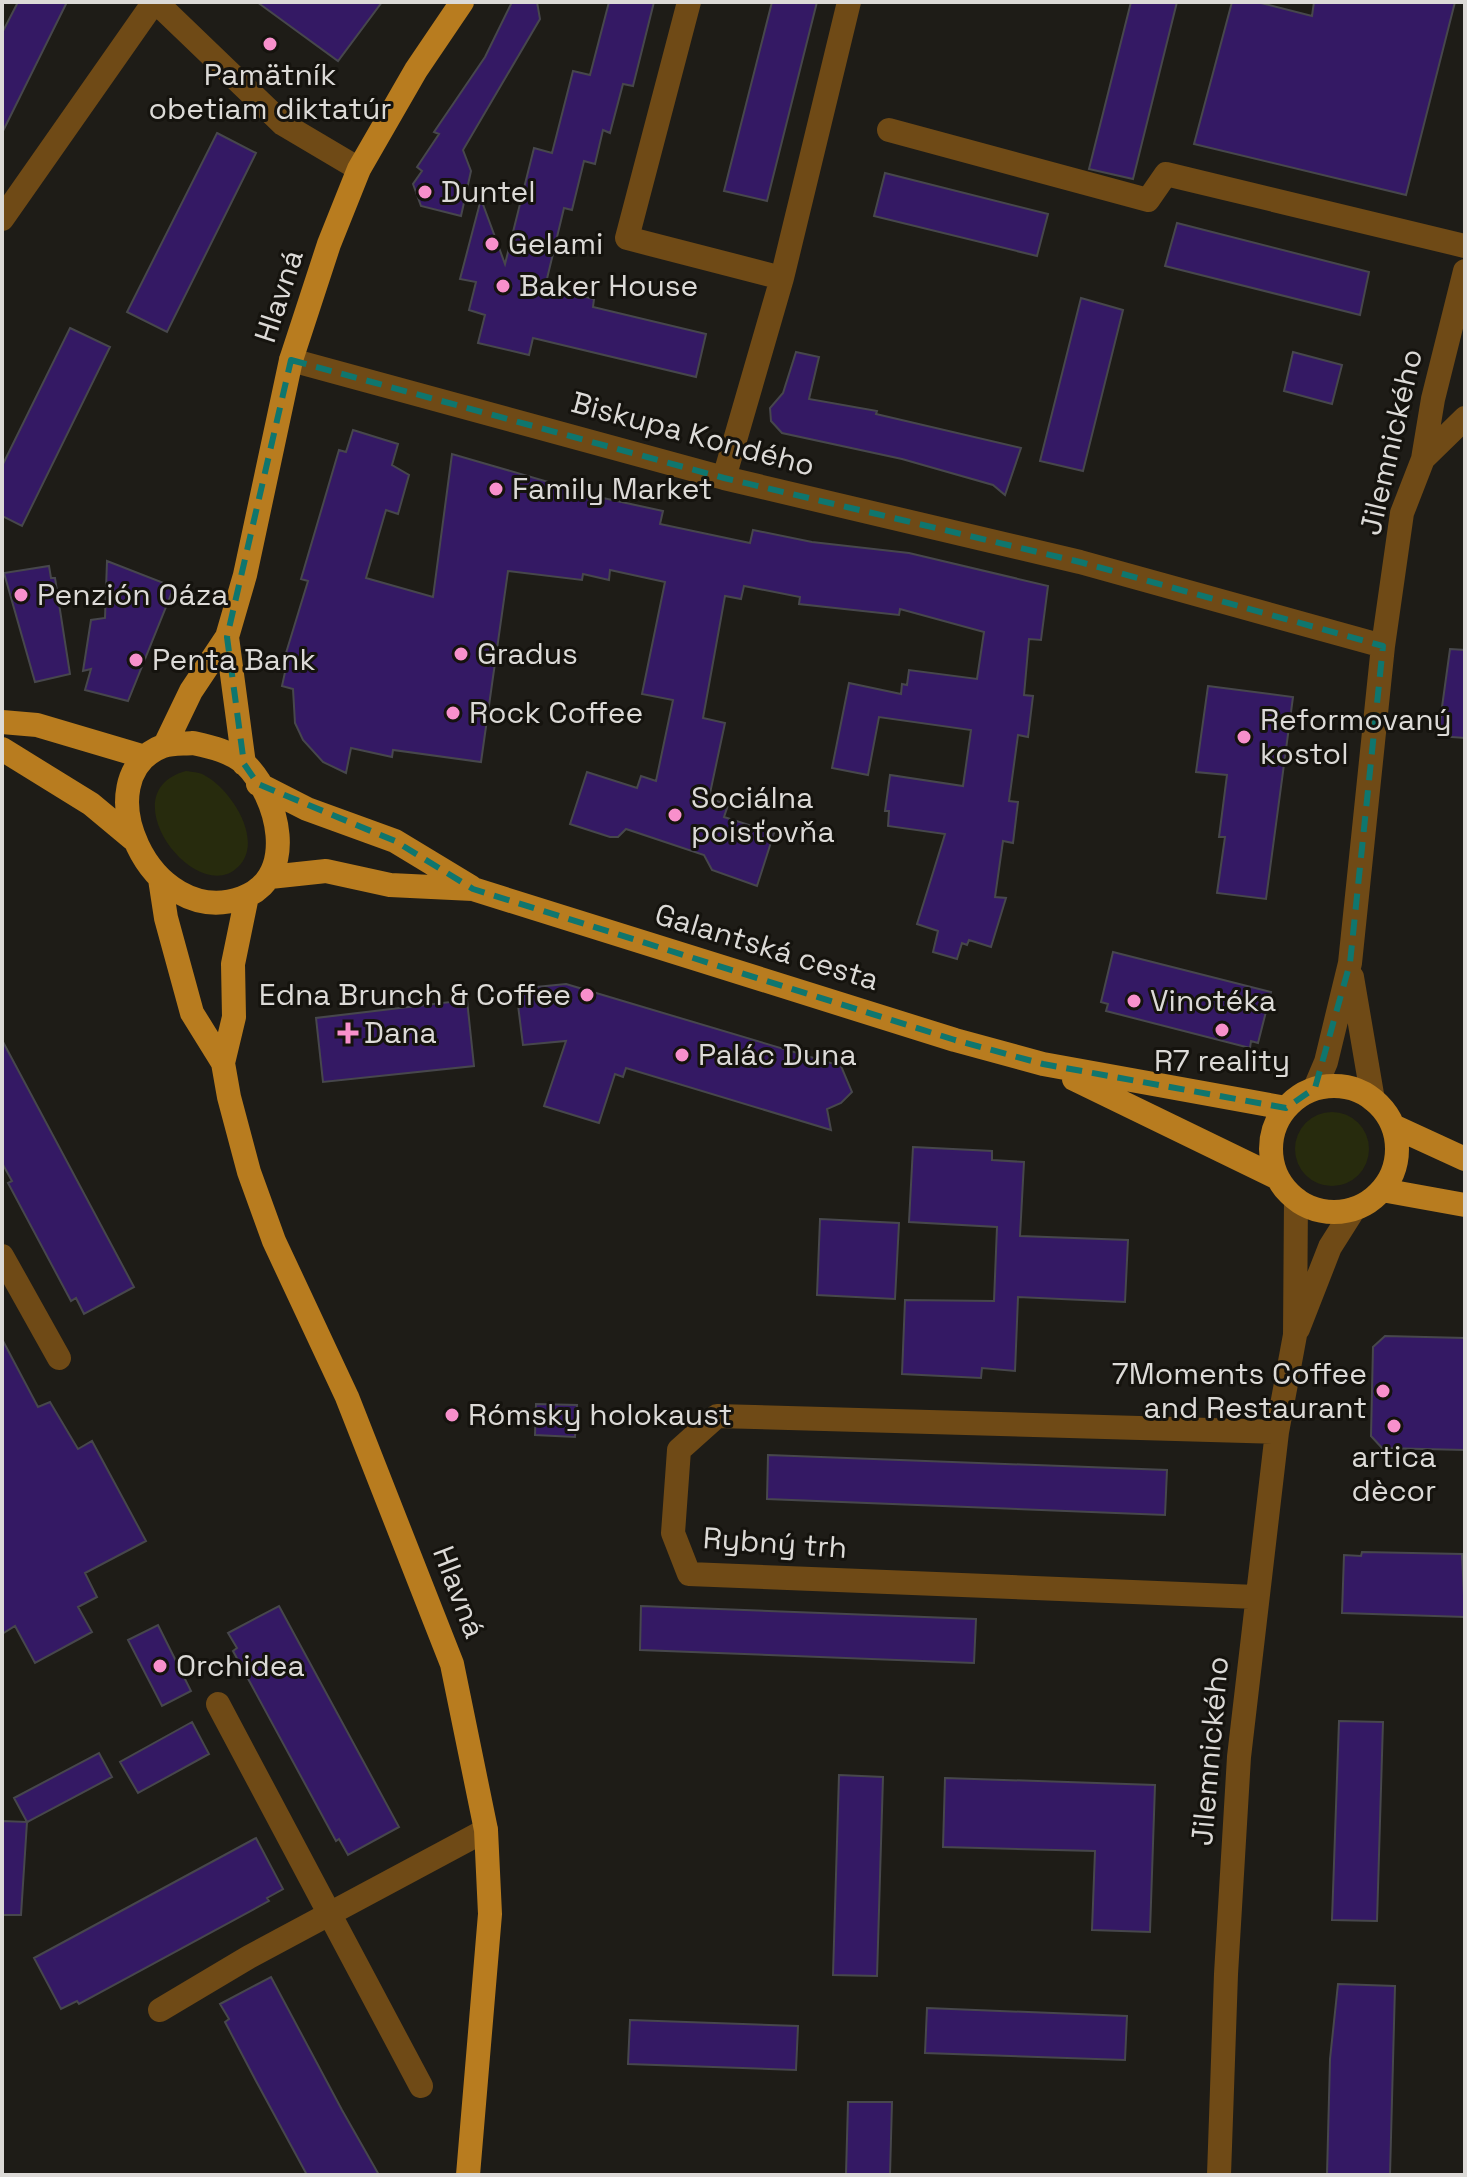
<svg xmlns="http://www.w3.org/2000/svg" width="1467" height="2177" font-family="'Space Grotesk',sans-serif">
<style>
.green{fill:#272b0d}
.building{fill:#341964;stroke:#47474c;stroke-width:2}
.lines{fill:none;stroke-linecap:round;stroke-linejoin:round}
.minor{stroke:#6f4a16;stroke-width:24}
.major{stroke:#b87c1f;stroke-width:24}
.marked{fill:none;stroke:#0f766e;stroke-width:6;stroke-dasharray:16 10;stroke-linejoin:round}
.poi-dot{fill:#f890cc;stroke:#15130e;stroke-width:3}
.labels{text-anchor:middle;stroke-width:6;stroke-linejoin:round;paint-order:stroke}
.poi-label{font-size:30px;fill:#dcdad7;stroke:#15130e;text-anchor:start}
.street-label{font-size:30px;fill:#dcdad7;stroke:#15130e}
</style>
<rect width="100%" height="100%" fill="#1e1c17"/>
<path class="green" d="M 186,771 C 192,772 199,772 204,775 C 231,789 265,841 238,867 C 196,908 108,792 186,771 Z
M1295 1149a37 37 0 1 1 74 0a37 37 0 1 1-74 0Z"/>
<path class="building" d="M 18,2 L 67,2 L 2,133 L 2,33 Z
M 257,2 L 382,2 L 338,61 Z
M 512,2 L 537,2 L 540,19 L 463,150 L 471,171 L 461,216 L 421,206 L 413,184 L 422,171 L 417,167 L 439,134 L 434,132 L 485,57 Z
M 609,2 L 654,2 L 633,86 L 623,84 L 610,133 L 603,130 L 595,164 L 584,161 L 572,210 L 564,208 L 545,287 L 594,299 L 593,307 L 706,334 L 696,377 L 533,338 L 529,355 L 478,343 L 485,315 L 469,310 L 476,282 L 460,279 L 481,199 L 505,264 L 534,148 L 552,153 L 573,71 L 590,75 Z
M 772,2 L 817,2 L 767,201 L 724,191 Z
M 1131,2 L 1177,2 L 1133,179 L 1089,169 Z
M 1232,2 L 1257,2 L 1312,16 L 1314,2 L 1455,2 L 1406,195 L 1194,144 Z
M 217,133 L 256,153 L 167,332 L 127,312 Z
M 885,173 L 1048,214 L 1037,256 L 874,216 Z
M 1177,223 L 1369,272 L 1360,315 L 1165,266 Z
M 1081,298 L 1123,310 L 1083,471 L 1040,461 Z
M 70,328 L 110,347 L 22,526 L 2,516 L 2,466 Z
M 796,352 L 819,357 L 809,399 L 877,411 L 876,414 L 1021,448 L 1005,495 L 993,485 L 902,459 L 782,433 L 771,421 L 770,408 L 783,393 Z
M 1293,352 L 1342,365 L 1332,404 L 1284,391 Z
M 353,430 L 398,444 L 392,465 L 409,475 L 398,514 L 386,510 L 366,578 L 433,597 L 452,454 L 603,498 L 663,511 L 660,524 L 750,543 L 753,530 L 812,542 L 909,553 L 1048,586 L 1041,640 L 1029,639 L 1024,695 L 1033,696 L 1028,737 L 1018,735 L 1009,801 L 1018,802 L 1013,843 L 1003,841 L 995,897 L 1006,898 L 991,947 L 969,940 L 967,945 L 962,943 L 957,959 L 933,952 L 938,931 L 917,924 L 945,834 L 888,826 L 889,811 L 885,811 L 890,775 L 963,786 L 971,730 L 879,717 L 868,775 L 832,768 L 849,683 L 901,694 L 902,684 L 907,685 L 909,670 L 977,679 L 984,632 L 900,609 L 899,615 L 799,604 L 800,597 L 744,586 L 741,599 L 725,596 L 703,718 L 725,723 L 709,798 L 728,805 L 724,817 L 774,833 L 757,886 L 712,870 L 704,855 L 626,829 L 618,837 L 610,837 L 570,824 L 587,772 L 637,788 L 641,776 L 656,781 L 673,700 L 642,694 L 665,582 L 610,570 L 609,580 L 583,574 L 582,580 L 508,571 L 481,762 L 393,750 L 392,757 L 351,748 L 346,773 L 323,762 L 303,740 L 295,723 L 293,689 L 282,686 L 289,654 L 286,653 L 308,581 L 301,579 L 339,450 L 346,452 Z
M 107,561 L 174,587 L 128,701 L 85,690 L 91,669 L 83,671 L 91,620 L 105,618 Z
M 49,566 L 51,578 L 55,578 L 70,674 L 35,682 L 4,573 Z
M 1450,649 L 1465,650 L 1465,738 L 1438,736 Z
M 1208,686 L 1293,697 L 1266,899 L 1217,893 L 1225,837 L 1219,837 L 1227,775 L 1196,772 Z
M 1113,952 L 1271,992 L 1258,1043 L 1251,1041 L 1250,1048 L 1106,1011 L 1108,1004 L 1101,1002 Z
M 566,984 L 841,1066 L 852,1092 L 841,1103 L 827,1109 L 831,1130 L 626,1068 L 623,1077 L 615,1074 L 599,1123 L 544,1106 L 566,1041 L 523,1045 L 516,989 Z
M 467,1000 L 474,1066 L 323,1082 L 316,1018 Z
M 2,1040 L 134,1287 L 84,1314 L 76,1298 L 71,1301 L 8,1183 L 12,1181 L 2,1163 Z
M 913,1147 L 992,1151 L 992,1160 L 1024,1162 L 1020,1236 L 1128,1240 L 1125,1302 L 1018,1297 L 1015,1371 L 982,1368 L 981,1378 L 902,1374 L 905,1300 L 994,1301 L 997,1227 L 909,1222 Z
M 820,1219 L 899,1223 L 895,1299 L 817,1295 Z
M 1385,1336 L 1465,1338 L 1465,1450 L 1382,1448 L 1371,1436 L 1373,1347 Z
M 2,1339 L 38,1407 L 50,1402 L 78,1449 L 92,1441 L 146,1541 L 85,1573 L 97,1597 L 78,1607 L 92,1632 L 35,1663 L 15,1626 L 2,1634 Z
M 536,1404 L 577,1405 L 575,1437 L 535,1435 Z
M 768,1455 L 1167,1470 L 1165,1515 L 767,1499 Z
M 1362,1552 L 1462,1554 L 1465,1617 L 1342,1613 L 1344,1555 L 1361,1556 Z
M 279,1606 L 399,1827 L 348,1855 L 339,1839 L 336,1841 L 233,1651 L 237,1648 L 228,1633 Z
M 641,1606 L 976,1619 L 974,1663 L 640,1650 Z
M 158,1625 L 191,1691 L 162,1706 L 128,1640 Z
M 1339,1721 L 1383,1722 L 1377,1921 L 1332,1920 Z
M 192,1722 L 209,1754 L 138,1793 L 120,1762 Z
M 99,1753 L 112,1777 L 27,1822 L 21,1915 L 2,1915 L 2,1821 L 27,1822 L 14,1798 Z
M 839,1775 L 883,1777 L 877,1976 L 833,1975 Z
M 945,1778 L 1155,1785 L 1150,1932 L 1092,1930 L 1095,1851 L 943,1847 Z
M 256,1838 L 283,1889 L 267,1898 L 269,1901 L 79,2004 L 77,2001 L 61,2009 L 34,1958 Z
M 271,1977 L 342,2110 L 379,2175 L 307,2175 L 256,2081 L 225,2022 L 229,2019 L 220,2004 Z
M 1338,1984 L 1395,1986 L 1390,2175 L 1327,2175 L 1330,2059 Z
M 927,2008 L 1127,2016 L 1125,2060 L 925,2053 Z
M 630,2020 L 798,2026 L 796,2070 L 628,2064 Z
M 848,2102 L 892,2102 L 890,2175 L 846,2175 Z"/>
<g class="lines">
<path class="minor" d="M 156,2 L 283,124 L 359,169
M 689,2 L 627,238 L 782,278
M 889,130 L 1148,200 L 1166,174 L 1465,246
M 2,219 L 154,2
M 291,360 L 724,478 L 1080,562 L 1383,646
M 1423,459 L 1465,418
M 724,478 L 782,278 L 849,2
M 1352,977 L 1373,1100
M 1315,1088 L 1326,1062 L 1350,963 L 1383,646 L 1402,513 L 1423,459 L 1433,399 L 1465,271
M 2,1256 L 59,1358
M 1298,1329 L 1330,1247 L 1354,1209
M 1256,1597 L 689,1574 L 673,1533 L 679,1450 L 717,1416 L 1277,1432
M 218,1704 L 421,2086
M 160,2010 L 249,1957 L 486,1830
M 1219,2175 L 1226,1974 L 1239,1757 L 1277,1432 L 1295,1335 L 1296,1199"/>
<path class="major" d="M 227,637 L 244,764
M 2,722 L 37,725 L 145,757
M 193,743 C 211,747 230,751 244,763 C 279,796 299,877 242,898 C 149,931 83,776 163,746 C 172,743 184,744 193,743 Z
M 165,745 L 191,691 L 227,637 L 245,575 L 291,360 L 329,244 L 359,169 L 416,70 L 462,2
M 2,749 L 91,804 L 133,839
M 258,784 L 307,809 L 395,841 L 471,887
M 270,877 L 326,871 L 390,885 L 473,889 L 955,1040 L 1043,1064 L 1286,1108
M 160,879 L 166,918 L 192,1013 L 223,1063
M 247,896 L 233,964 L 234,1017 L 223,1063 L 229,1097 L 249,1172 L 274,1241 L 347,1397 L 452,1664 L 486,1830 L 490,1914 L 468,2175
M 1074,1079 L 1278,1178
M1271 1149a63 63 0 1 1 126 0a63 63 0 1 1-126 0Z
M 1393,1126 L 1465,1159
M 1382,1190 L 1465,1205"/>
</g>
<path class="marked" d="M 291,360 L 724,478 L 1080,562 L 1383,646 L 1350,963 L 1315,1088 L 1286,1108 L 1043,1064 L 955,1040 L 473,889 L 395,841 L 258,784 L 244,764 L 227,637 Z"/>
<g class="poi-dot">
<circle cx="270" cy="44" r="8"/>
<circle cx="425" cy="192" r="8"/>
<circle cx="492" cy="244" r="8"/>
<circle cx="503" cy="286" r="8"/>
<circle cx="496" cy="489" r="8"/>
<circle cx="21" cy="595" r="8"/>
<circle cx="461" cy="654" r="8"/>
<circle cx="136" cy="660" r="8"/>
<circle cx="453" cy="713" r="8"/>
<circle cx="1244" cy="737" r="8"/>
<circle cx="675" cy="815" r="8"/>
<circle cx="587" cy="995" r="8"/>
<circle cx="1134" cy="1001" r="8"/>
<circle cx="1222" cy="1030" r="8"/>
<path d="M344 1021h8v8h8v8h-8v8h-8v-8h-8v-8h8z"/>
<circle cx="682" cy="1055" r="8"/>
<circle cx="1383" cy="1391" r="8"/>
<circle cx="452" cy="1415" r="8"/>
<circle cx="1394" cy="1426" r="8"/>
<circle cx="160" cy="1666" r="8"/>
</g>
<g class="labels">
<g class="poi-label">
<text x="270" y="85" text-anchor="middle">Pamätník<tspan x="270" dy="34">obetiam diktatúr</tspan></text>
<text x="441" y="202">Duntel</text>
<text x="508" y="254">Gelami</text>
<text x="519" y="296">Baker House</text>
<text x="512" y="499">Family Market</text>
<text x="37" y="605">Penzión Oáza</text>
<text x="477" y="664">Gradus</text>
<text x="152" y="670">Penta Bank</text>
<text x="469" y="723">Rock Coffee</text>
<text x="1260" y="730">Reformovaný<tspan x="1260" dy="34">kostol</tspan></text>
<text x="691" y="808">Sociálna<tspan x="691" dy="34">poisťovňa</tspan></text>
<text x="571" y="1005" text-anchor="end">Edna Brunch &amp; Coffee</text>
<text x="1150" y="1011">Vinotéka</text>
<text x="364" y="1043">Dana</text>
<text x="698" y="1065">Palác Duna</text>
<text x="1222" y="1071" text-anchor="middle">R7 reality</text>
<text x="1367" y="1384" text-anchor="end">7Moments Coffee<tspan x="1367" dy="34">and Restaurant</tspan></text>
<text x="468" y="1425">Rómsky holokaust</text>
<text x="1394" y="1467" text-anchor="middle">artica<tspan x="1394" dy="34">dècor</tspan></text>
<text x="176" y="1676">Orchidea</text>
</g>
<g class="street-label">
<text transform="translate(279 296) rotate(-72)" y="10">Hlavná</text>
<text transform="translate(693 434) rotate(15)" y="10">Biskupa Kondého</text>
<text transform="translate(1391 442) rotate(-77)" y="10">Jilemnického</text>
<text transform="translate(767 947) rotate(17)" y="10">Galantská cesta</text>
<text transform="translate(775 1543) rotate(4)" y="10">Rybný trh</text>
<text transform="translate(459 1592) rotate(69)" y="10">Hlavná</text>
<text transform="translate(1210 1751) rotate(-85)" y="10">Jilemnického</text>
</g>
</g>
<rect width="1467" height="2177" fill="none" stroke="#dcdad7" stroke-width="8"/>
</svg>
